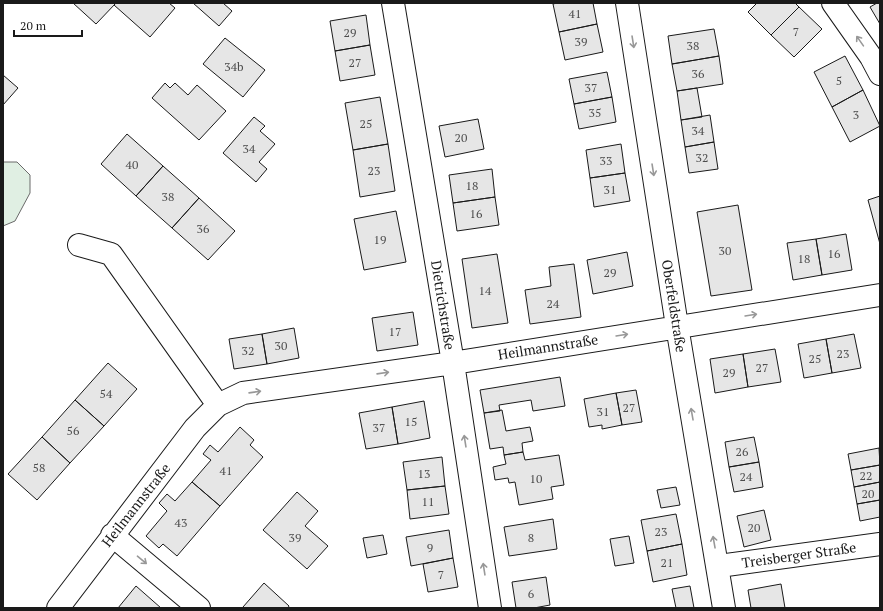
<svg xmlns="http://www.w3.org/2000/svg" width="883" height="611" font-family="'PT Serif',serif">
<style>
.green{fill:#e0efe3;stroke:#6a6a6a}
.building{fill:#e6e6e6;stroke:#1a1a1a}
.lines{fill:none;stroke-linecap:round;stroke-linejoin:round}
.minor-casing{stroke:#1a1a1a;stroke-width:24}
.minor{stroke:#fff;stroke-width:22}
.oneway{stroke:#989898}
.labels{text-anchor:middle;stroke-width:3;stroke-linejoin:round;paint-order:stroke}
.number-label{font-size:12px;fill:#4d4d4d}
.street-label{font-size:14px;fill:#1a1a1a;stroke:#fff}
</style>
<rect width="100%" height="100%" fill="#fff"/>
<path class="green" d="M 3,162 L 17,162 L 30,175 L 30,193 L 15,221 L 3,226 Z"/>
<path class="building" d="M 73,3 L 116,3 L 96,24 Z
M 116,3 L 169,3 L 175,8 L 150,37 L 114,5 Z
M 193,3 L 223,3 L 232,11 L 219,26 Z
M 557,3 L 593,3 L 597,24 L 559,32 L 553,4 Z
M 757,3 L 795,3 L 799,7 L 771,35 L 748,12 Z
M 877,3 L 880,3 L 880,24 L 870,7 Z
M 799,7 L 822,29 L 794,57 L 771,35 Z
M 366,15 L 370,45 L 335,51 L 330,21 Z
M 597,24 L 603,52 L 565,60 L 559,32 Z
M 714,29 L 719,56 L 672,64 L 668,36 Z
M 225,38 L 265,70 L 243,97 L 203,64 Z
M 370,45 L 375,75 L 340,81 L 335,51 Z
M 719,56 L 723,84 L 677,91 L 672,64 Z
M 845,56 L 863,90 L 832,107 L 814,72 Z
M 607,72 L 612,97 L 574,104 L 569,79 Z
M 3,75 L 18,88 L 3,105 Z
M 165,83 L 170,88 L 175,83 L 188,95 L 197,85 L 226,111 L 199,140 L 152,98 Z
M 697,88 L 702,117 L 681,120 L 677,91 Z
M 863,90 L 880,126 L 850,142 L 832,107 Z
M 380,97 L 388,144 L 353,150 L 345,103 Z
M 612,97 L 616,122 L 579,129 L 574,104 Z
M 710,115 L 714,142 L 685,147 L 681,120 Z
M 254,117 L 265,126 L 260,131 L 275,144 L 259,162 L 267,169 L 256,182 L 223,153 Z
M 478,119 L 484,149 L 445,157 L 439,126 Z
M 127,134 L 163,166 L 136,196 L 101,164 Z
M 714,142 L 718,169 L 689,173 L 685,147 Z
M 388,144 L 395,191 L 360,197 L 353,150 Z
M 621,144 L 625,173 L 590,178 L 586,150 Z
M 163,166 L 199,198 L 172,228 L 136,196 Z
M 492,169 L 495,197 L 453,203 L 449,175 Z
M 625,173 L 630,201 L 594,207 L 590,178 Z
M 880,196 L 880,244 L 868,200 Z
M 495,197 L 499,225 L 457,231 L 453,203 Z
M 199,198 L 235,231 L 208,260 L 172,228 Z
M 738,205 L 752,290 L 711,296 L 697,212 Z
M 396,211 L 406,262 L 364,270 L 354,219 Z
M 846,234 L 852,270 L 822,275 L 816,239 Z
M 816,239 L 822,275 L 793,280 L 787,243 Z
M 627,252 L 633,286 L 593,294 L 587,260 Z
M 497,254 L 508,323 L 472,328 L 462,259 Z
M 574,264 L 581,317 L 530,324 L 525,290 L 551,286 L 549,267 Z
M 413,312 L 418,345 L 377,351 L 372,318 Z
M 294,328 L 299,358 L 267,364 L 262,334 Z
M 262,334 L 267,364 L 234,369 L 229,339 Z
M 854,334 L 861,368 L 832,373 L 826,339 Z
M 826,339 L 832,373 L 804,378 L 798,344 Z
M 775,349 L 781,382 L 748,387 L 743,354 Z
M 743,354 L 748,387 L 715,393 L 710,359 Z
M 108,363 L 137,389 L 104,426 L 75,400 Z
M 560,377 L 565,406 L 533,411 L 531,400 L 499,405 L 500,411 L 484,413 L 480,390 Z
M 636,390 L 642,422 L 622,425 L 616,393 Z
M 616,393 L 622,425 L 602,429 L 602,425 L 589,427 L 584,399 Z
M 75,400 L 104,426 L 70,463 L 42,437 Z
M 424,401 L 430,438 L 398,444 L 392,407 Z
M 392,407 L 398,444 L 366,449 L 359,413 Z
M 502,410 L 506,431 L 530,427 L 533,441 L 522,443 L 523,452 L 504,455 L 503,447 L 490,449 L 484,413 Z
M 240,427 L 254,440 L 250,445 L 263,457 L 220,506 L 192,482 L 211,460 L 203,454 L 210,445 L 218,452 Z
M 42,437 L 70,463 L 37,500 L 8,474 Z
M 754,437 L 759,462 L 729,467 L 725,442 Z
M 879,448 L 880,465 L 851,470 L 848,454 Z
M 523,452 L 525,460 L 559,455 L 564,485 L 551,487 L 553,499 L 519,505 L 515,482 L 509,483 L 508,478 L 495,480 L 493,467 L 506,464 L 504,455 Z
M 442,457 L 445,486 L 407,490 L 403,462 Z
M 759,462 L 763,487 L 734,492 L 729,467 Z
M 880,465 L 880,482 L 854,487 L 851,470 Z
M 192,482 L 220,506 L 177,556 L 163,544 L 159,548 L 146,536 L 167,511 L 159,503 L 167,494 L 175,501 Z
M 880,482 L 880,500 L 857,504 L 854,487 Z
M 445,486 L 449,514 L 410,519 L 407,490 Z
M 676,487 L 680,505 L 661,508 L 657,490 Z
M 297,492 L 318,511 L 305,526 L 328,546 L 307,569 L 263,530 Z
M 880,500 L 880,517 L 860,521 L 857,504 Z
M 764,510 L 771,540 L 744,547 L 737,516 Z
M 676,514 L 682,544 L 647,551 L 641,520 Z
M 553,519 L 557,549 L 509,556 L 504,527 Z
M 449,530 L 453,558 L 411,566 L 406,537 Z
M 383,535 L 387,554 L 367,558 L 363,538 Z
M 629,536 L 634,563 L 615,566 L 610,539 Z
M 682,544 L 687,575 L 653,582 L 647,551 Z
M 453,558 L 458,587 L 428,592 L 423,564 Z
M 546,577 L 550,605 L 534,608 L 516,608 L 512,582 Z
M 264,583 L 289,606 L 288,608 L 245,608 L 243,607 Z
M 781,584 L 785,608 L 751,608 L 748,590 Z
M 136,586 L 161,608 L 118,608 Z
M 690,586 L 694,608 L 676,608 L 672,589 Z"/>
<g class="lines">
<g class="minor-casing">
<path id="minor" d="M 393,3 L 453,363 L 490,608
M 627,3 L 677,326 L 724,608
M 833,3 L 871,57 L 880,74
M 79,245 L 111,254 L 218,405
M 112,535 L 199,608
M 719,566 L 880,544
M 58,608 L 195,428 L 218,405 L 243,393 L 453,363 L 880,295"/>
</g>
<use href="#minor" class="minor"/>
</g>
<defs><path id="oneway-shaft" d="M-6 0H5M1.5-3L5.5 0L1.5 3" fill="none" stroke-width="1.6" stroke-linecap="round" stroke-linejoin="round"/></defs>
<g class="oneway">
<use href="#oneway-shaft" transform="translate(860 41) rotate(-125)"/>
<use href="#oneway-shaft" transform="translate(633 42) rotate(81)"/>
<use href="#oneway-shaft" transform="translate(653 170) rotate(81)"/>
<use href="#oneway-shaft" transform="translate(751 315) rotate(-9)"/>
<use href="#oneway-shaft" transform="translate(622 335) rotate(-9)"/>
<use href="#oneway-shaft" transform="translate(383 373) rotate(-8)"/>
<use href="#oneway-shaft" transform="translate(255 392) rotate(-8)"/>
<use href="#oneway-shaft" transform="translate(692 414) rotate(-100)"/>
<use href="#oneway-shaft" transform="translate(465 441) rotate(-99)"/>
<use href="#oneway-shaft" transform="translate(714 542) rotate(-100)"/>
<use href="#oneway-shaft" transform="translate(142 560) rotate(40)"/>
<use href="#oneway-shaft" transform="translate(484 569) rotate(-99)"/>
</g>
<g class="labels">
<g class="number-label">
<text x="575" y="18">41</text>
<text x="796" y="36">7</text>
<text x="350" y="37">29</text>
<text x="581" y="46">39</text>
<text x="693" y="50">38</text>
<text x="355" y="67">27</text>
<text x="234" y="71">34b</text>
<text x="698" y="78">36</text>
<text x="839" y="85">5</text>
<text x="591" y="92">37</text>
<text x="595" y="117">35</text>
<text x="856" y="119">3</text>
<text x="366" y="128">25</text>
<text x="698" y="135">34</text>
<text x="461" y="142">20</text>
<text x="249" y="153">34</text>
<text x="702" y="162">32</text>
<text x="606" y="165">33</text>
<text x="132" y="169">40</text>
<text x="374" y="175">23</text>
<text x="472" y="190">18</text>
<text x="610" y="194">31</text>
<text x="168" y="201">38</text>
<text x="476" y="218">16</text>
<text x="203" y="233">36</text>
<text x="380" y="244">19</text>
<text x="725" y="255">30</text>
<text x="834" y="258">16</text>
<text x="804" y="263">18</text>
<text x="610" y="277">29</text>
<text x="485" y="295">14</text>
<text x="553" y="308">24</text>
<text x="395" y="336">17</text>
<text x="281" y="350">30</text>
<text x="248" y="355">32</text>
<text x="843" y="358">23</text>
<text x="815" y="363">25</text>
<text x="762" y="372">27</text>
<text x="729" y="377">29</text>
<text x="106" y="398">54</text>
<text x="629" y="412">27</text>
<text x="603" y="416">31</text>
<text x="411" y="426">15</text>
<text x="379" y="432">37</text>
<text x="73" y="435">56</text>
<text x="742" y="456">26</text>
<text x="39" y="472">58</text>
<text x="226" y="475">41</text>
<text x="424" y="478">13</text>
<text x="866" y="480">22</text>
<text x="746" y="481">24</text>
<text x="536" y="483">10</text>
<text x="868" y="498">20</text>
<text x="428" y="506">11</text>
<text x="181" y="527">43</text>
<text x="754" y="532">20</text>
<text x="661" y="536">23</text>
<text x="295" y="542">39</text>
<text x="531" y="542">8</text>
<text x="430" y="552">9</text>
<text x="667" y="567">21</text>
<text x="441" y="579">7</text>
<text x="531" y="598">6</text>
</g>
<g class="street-label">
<text transform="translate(443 305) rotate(81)" y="5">Dietrichstraße</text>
<text transform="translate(674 306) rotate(81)" y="5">Oberfeldstraße</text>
<text transform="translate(548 347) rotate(-9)" y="5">Heilmannstraße</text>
<text transform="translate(136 505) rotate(-52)" y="5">Heilmannstraße</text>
<text transform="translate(799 555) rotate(-8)" y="5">Treisberger Straße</text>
</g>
</g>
<rect width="883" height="611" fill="none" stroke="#1a1a1a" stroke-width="8"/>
<path d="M14 30v6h68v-6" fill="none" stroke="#1a1a1a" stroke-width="2"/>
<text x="20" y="30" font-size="12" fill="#1a1a1a" stroke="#ffffff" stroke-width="3" paint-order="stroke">20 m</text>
</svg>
